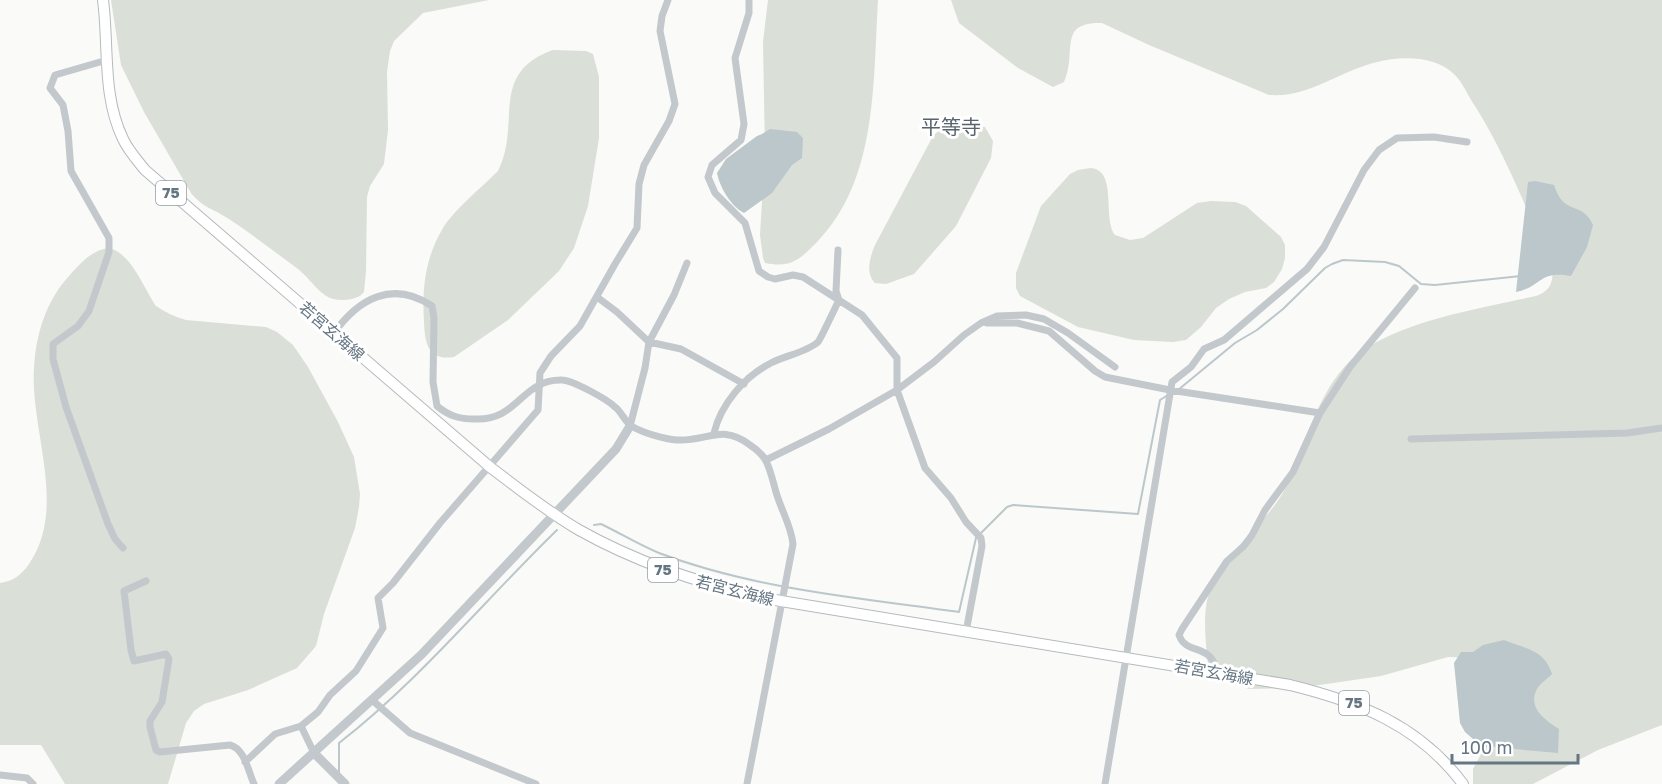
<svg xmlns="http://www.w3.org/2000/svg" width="1662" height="784" font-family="'Golos Text','Noto Sans JP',sans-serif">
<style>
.green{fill:#dadfd7}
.water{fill:#bbc7cb}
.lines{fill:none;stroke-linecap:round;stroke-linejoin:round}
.stream{stroke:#bbc7cb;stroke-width:2}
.primary-casing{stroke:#b5babe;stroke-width:12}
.minor{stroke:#c3c8cc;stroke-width:7}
.tertiary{stroke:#c3c8cc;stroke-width:9}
.primary{stroke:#fff;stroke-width:10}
.labels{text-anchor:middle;stroke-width:6;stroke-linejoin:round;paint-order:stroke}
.shield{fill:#fff;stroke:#939fa8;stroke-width:1.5}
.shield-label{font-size:15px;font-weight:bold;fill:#657683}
.street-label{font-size:16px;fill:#657683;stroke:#fff}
.quarter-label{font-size:20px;fill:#57646e;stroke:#fff}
</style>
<rect width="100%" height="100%" fill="#fafaf8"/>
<path class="green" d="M 111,0 L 489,0 L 423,13 L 394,41 L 390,51 L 387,72 L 388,130 L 384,164 L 370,186 L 367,197 L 366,271 L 364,292 L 360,296 C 352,300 342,301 333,299 C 318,294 310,278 298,269 C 275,252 253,235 229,219 C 214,209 203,208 191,193 L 144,112 L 121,65 Z
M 768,0 L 878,0 C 873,81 878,181 816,243 C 799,260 791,268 765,263 L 763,258 L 760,235 L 765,152 L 763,42 Z
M 951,0 L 1662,0 L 1662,725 L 1598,750 L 1533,784 L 1473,784 L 1473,769 L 1488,741 L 1486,658 L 1448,657 L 1381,676 L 1299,688 L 1249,689 L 1221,680 L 1209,670 C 1206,648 1202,614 1209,593 C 1221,555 1258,531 1279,499 C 1286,489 1290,477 1294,466 C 1311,426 1326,376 1363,350 C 1410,319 1482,308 1536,296 C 1550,291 1552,284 1553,271 C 1529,215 1507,157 1475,106 C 1468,96 1463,83 1455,75 C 1436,55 1400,56 1377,62 C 1339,71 1309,98 1269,95 L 1149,45 L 1102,23 C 1056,22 1078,52 1064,82 L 1053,87 L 1018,68 L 959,23 Z
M 553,50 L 586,51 L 593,54 L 599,77 L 599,138 L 588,206 L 574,248 L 559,271 L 508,320 L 454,357 C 428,361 425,344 424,322 C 422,288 425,258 443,228 C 454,210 482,187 498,171 C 522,124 488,73 553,50 Z
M 946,124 L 971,124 L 985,127 L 993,141 L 991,158 L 956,226 L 914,274 L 886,284 L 875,283 C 865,273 870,257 875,245 L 933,136 Z
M 1091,168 C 1118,171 1102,218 1115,235 L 1130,240 L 1143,238 L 1197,203 L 1211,201 L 1235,202 L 1246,206 L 1281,237 L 1285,245 L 1285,258 L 1282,269 L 1274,282 L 1266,288 L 1245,292 L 1229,299 L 1216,308 L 1201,327 L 1186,340 L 1173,342 L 1134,340 L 1078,327 L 1020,296 L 1016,288 L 1016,273 L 1041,206 L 1070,174 L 1078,170 Z
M 109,248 C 132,254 143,287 156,306 C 165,312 175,317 186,320 L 266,327 L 277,332 L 293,345 L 308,367 L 338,422 L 354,457 L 360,494 L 359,507 L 355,528 L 324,614 L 316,646 L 297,668 L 248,690 L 204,704 L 194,711 L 186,723 L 168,784 L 65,784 L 41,745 L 0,745 L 0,583 C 14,581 21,575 29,564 C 68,507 30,431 34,368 C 36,334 46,301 69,276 C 80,264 91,250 109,248 Z"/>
<path class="water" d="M 770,129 L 797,132 L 803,138 L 802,158 L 792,165 L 772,193 L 744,213 C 731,206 720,188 717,173 L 726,159 L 757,136 L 762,134 Z
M 1535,181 L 1554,185 C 1564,217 1582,200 1593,225 L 1587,247 L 1571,276 C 1538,270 1542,287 1516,292 L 1528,182 Z
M 1504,640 C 1526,649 1545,650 1552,674 C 1547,679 1538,685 1536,691 C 1528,709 1547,721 1559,729 L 1558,753 L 1481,746 L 1465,732 L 1460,723 L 1454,663 L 1461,652 L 1473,652 L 1483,645 Z"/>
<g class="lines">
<path class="stream" d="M 1178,390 L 1235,343 L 1257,330 L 1283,309 L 1325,268 L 1332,264 L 1343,260 L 1385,262 L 1399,266 L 1421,284 L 1435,285 L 1521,276
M 594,525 L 601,524 C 620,533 639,545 659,553 C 754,589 859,598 959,612 L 976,538 L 1007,507 L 1013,505 L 1138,514 L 1160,400 L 1168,395
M 339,774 L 339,743 C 419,681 484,601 557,530"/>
<g class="primary-casing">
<path id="primary" d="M 103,0 C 109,46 102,96 123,139 C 128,150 137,160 145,170 L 490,467 C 519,489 548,512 579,530 C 643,566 710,587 781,601 L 1290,685 C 1359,702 1419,725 1463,784"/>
</g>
<path class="minor" d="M 749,0 L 749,13 L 735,58 L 744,124 L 741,140 L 712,165 L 708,177 L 715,193 L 745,223 L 759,271 L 768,277 L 775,279 L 793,275 L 803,277 L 862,315 L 897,358 L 897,390 L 925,468 L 951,498 L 966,522 L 981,538 L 982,546 L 966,632
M 107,60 L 55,75 L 50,88 L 63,105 L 68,131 L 71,171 L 109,238 L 109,252 L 89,311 L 78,326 L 53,344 L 53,359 L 66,407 L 108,524 L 115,539 L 123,548
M 597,297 L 617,312 L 649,342 L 681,349 L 744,384
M 987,323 L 1017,323 L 1049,331 L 1095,371 L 1105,377 L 1170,390 L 1320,413
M 334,333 C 359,298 393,280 432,306 L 434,318 L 433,382 L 437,406 C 449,416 459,419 475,419 C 519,421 521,379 562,380 C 572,380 607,399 615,407 C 622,412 625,423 633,427 C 644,433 664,439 677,440 C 707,442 722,423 750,445 C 756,449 763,455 766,461 C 771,471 773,482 776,492 C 781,510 791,525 793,544 L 747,784
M 630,426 L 645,368 L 649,342 L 674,295 L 687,263
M 714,433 C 721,404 744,377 771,363 C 784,356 807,352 818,342 C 821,338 835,308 839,300 L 836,291 L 838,250
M 1411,439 L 1627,433 L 1662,428
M 766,460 L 829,429 L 897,390 L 934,362 L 964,335 L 981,323 L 997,316 L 1026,315 L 1044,319 L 1068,333 L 1115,367
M 146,581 L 124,591 L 131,650 L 134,661 L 166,654 L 169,659 L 162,702 L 150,721 L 150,727 L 156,750 L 160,752 L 230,745 C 245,749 248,771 254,784
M 1219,673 C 1216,666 1214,660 1208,655 C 1198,647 1184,650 1179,635 L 1182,629 L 1227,561 L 1244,546 L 1252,535 L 1265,510 L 1293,472 L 1320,413 L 1350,367 L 1415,288
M 372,700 L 410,733 L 536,784
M 301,726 L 314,753
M 245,762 L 275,734 L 301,726 L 318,712 L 330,695 L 356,671 L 383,628 L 378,598 L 393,583 L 440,523 L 538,410 L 540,373 L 551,356 L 580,326 L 615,264 L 637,228 L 639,184 L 644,165 L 669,121 L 675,104 L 660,31 L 662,16 L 668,0
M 0,775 L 27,778 L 33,784
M 1105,784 L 1172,382 L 1191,367 L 1204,349 L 1224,340 L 1307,269 L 1324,247 L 1364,170 L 1379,150 L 1397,138 L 1434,137 L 1467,142"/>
<path class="tertiary" d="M 314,753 L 345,784
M 279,784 L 421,655 L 616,449 L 630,426"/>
<use href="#primary" class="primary"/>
</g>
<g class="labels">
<g class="shield">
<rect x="156" y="181" width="30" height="24" rx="4.5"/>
<rect x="648" y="558" width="30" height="24" rx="4.5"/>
<rect x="1339" y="691" width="30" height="24" rx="4.5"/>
</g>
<g class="shield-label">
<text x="171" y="198">75</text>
<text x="663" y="575">75</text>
<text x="1354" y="708">75</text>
</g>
<g class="street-label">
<text transform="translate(332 331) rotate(41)" y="6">若宮玄海線</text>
<text transform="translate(735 590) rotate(14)" y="6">若宮玄海線</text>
<text transform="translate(1214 672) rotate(10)" y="6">若宮玄海線</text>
</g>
<g class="quarter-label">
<text x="951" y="134">平等寺</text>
</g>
</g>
<path d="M1452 754v9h126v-9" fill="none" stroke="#657683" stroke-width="3"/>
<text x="1461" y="754" font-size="18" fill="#657683" stroke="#ffffff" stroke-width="4.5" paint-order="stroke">100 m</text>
</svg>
